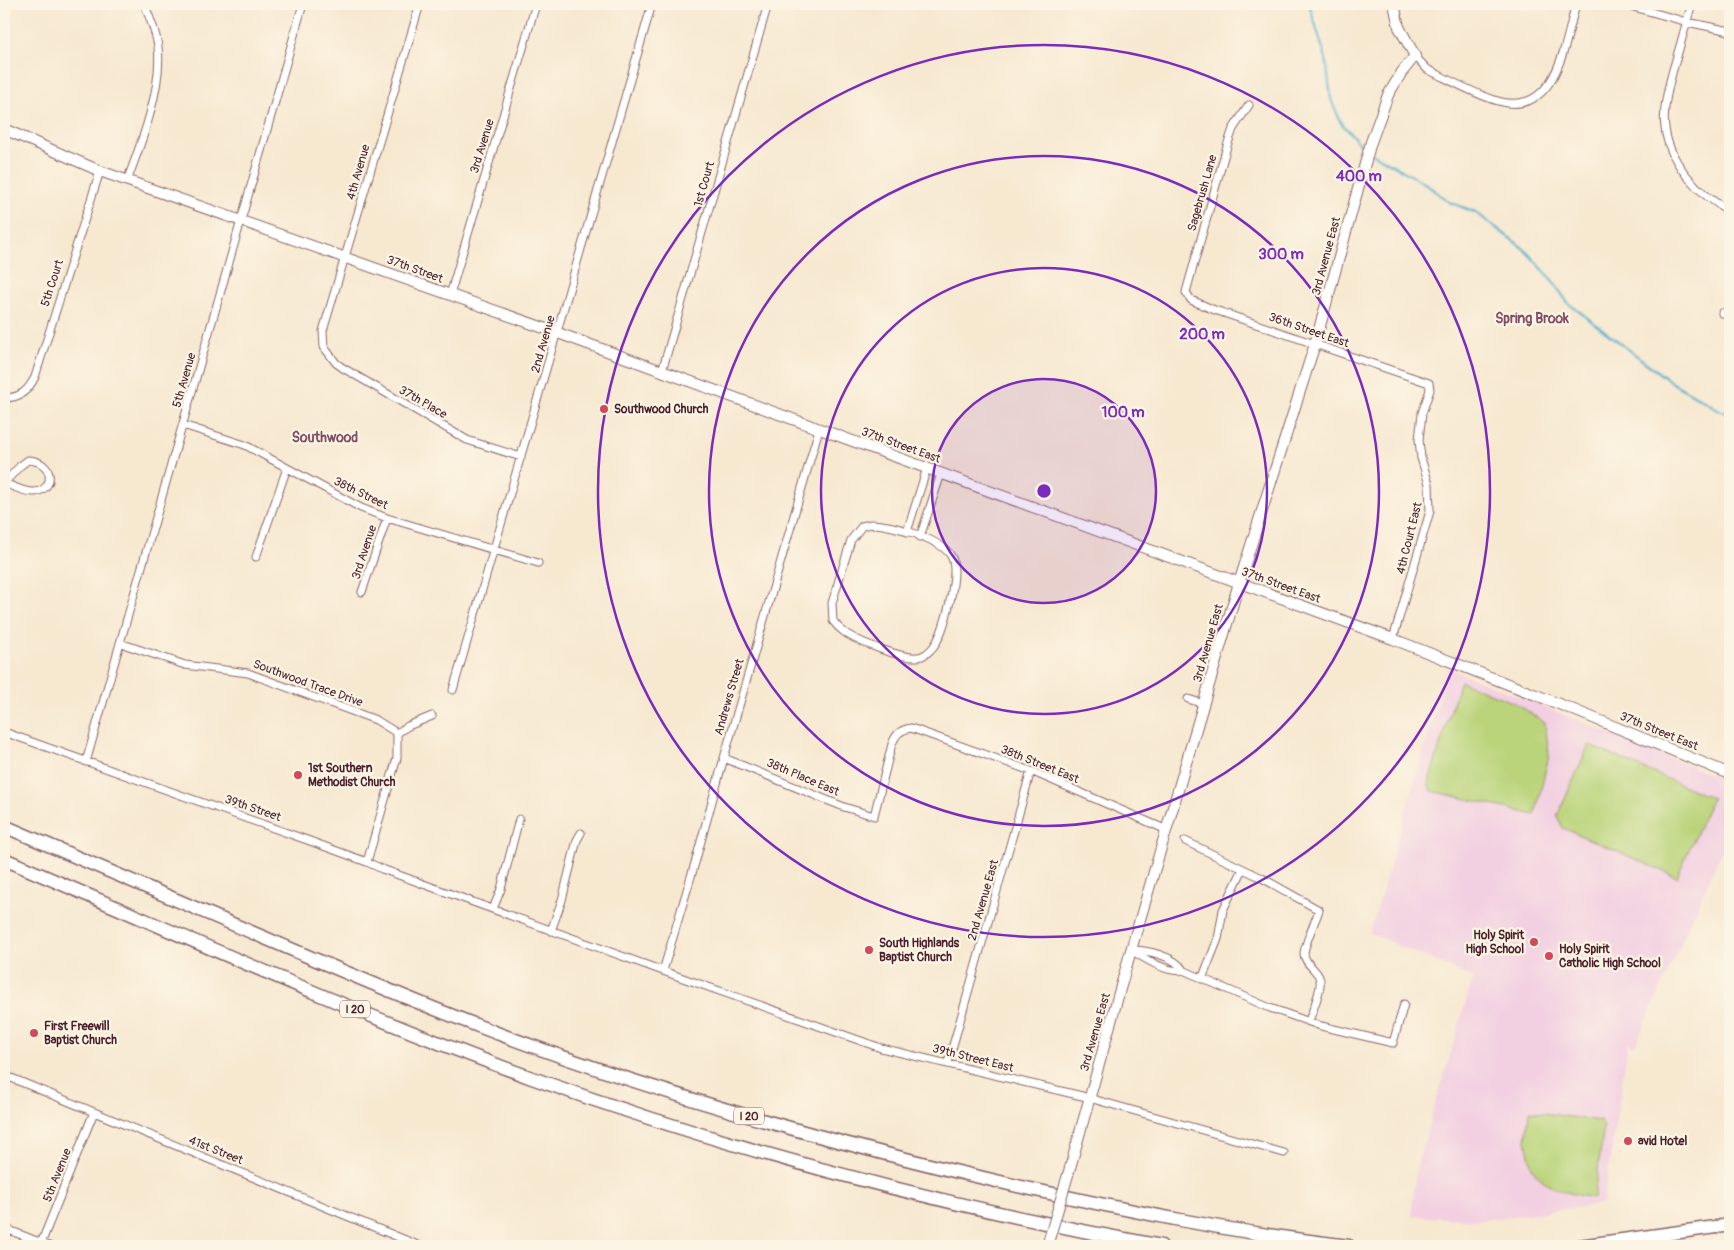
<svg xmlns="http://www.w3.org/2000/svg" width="1734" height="1250" font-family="Pangolin,sans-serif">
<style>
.built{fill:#f2cfe1}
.green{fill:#bad47a;stroke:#827a52}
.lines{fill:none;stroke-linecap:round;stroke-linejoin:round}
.stream{stroke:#4baeca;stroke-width:2.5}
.street-casing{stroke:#876565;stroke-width:9}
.secondary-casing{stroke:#876565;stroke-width:12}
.highway-casing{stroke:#876565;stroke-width:15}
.street{stroke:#fff;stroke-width:7}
.secondary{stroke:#fff;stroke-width:10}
.highway{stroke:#fff;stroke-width:12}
.secondary-bridge-casing{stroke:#876565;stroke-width:12;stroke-linecap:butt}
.secondary-bridge{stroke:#fff;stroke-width:10}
.ring{fill:none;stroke:#7b2cbf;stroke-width:2.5}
.poi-dot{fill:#d1495b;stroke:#fcf5e5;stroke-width:2}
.labels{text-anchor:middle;stroke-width:4.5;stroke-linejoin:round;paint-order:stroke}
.shield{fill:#fcf5e5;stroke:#7f5f63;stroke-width:1}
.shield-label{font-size:11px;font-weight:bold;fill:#4a1f2b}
.street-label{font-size:12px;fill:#4a1f2b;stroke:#fcf5e5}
.poi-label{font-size:12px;font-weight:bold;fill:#4a1f2b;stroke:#fcf5e5;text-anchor:start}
.neighbourhood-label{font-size:14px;font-weight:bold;fill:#814f63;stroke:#fcf5e5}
.centre{fill:#7b2cbf;stroke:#fcf5e5;stroke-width:2.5}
.ring-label{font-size:15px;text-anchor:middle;font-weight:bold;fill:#7b2cbf;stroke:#fcf5e5;stroke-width:4.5;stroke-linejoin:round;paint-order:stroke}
</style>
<rect width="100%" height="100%" fill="#fcf5e5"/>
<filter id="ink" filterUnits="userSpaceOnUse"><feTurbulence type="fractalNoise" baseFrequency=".02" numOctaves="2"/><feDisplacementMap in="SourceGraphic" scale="10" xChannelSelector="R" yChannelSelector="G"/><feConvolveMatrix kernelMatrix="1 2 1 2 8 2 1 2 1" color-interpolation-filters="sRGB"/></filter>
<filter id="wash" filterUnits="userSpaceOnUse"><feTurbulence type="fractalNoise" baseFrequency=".0096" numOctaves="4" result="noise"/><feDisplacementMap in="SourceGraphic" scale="20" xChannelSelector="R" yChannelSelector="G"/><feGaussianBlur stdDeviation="1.12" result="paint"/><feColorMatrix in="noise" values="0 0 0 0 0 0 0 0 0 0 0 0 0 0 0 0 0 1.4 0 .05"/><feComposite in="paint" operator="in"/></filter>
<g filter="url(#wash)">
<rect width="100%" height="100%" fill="#f7e8d0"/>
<path class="built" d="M 1448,668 L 1730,782 L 1730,833 L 1635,1046 L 1628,1043 L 1603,1204 L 1482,1220 L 1411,1216 L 1416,1169 L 1473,978 L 1370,933 Z"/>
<path class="green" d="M 1460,681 L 1517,704 L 1545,723 L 1549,755 L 1535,815 L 1432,791 L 1428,784 Z
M 1589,745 L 1712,798 L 1677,877 L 1563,828 L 1557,816 Z
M 1529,1111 L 1600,1121 L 1604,1126 L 1594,1198 C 1571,1194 1546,1190 1532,1168 L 1526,1141 Z"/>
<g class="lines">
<path class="stream" d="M 1309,4 L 1326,59 L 1331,99 L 1341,123 L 1365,149
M 1372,153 L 1426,184 L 1449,202 L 1475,212 L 1523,248 L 1549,276 L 1568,303 L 1671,382 L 1730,416"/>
</g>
</g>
<g filter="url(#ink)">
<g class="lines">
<g class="street-casing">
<path id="street" d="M 420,4 L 323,331 L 324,347 L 336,363 L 343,368 L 467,440 L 521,457
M 1623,4 L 1687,22 L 1730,31
M 1692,4 C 1686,23 1681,43 1675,63 C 1662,106 1656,137 1686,175 C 1699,191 1712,202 1730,211
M 1415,56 L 1427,69 L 1435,73 C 1455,83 1477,95 1498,101 C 1557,118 1565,42 1576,4
M 1249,105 L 1233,129 L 1227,146 L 1186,292 L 1191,300 L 1212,309 L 1429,383 L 1430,390 L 1422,413 L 1419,440 L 1421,458 L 1429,484 L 1430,511 L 1393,639
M 127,181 C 141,144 163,87 158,47 C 156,32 150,18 144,4
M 450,295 L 536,4
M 1722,313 L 1730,317
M 662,371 L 768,4
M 4,398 C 20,398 28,391 35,377 L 100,171
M 183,425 L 245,445 L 361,508 L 387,518 L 538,563
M 28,460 C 54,461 56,489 35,492 C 25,493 13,486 4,483 L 20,466 Z
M 871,524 C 890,524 944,539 952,558 C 959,575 945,628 936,643 C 933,648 927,654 922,656 C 908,662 856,641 844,632 C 840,629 836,625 833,621 L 832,603 L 851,540 L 862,526 Z
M 907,532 L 927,468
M 920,537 L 941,474
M 256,557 L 287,468
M 362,592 L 387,518
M 120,643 L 185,665 L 248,673 L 376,720 L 397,733
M 453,690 L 652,4
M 1188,699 L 1204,704
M 4,732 L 307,840 L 367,862 L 382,869 L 663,971 L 881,1048 L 1082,1096 L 1284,1153
M 397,733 L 408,726 L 432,716
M 724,758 L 844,807 L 874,816 L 892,744 C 896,734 900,730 911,728 L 1031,771 L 1167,830
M 86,762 L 303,4
M 1185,841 L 1262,878 L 1319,910 C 1316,920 1304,945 1304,954 C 1305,964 1315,968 1319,977 C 1324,986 1312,1011 1309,1021
M 367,862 L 397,758 L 397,733
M 493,909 L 501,889 L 519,819
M 551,931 L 562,900 L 577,840 L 581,833
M 1131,950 C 1147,950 1175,956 1183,970 L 1270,1008 L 1321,1026 L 1393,1043 L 1404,1004
M 1131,950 C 1144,958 1168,974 1183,970
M 663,971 L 695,863 L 724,758 L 819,429
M 1202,979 L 1218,939 L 1223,910 L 1243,869
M 948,1063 L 1031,771
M 4,1075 L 420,1246
M 4,1228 L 49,1246
M 40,1246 L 94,1112"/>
</g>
<g class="secondary-casing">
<path id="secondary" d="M 4,129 L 100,171 L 558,333 L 1393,639 L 1564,706 L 1730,774
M 1070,1168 L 1131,950 L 1239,583 L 1315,344 L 1371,142 L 1388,95 L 1402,72 L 1415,56 L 1399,27 L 1394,4"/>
</g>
<g class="highway-casing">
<path id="highway" d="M 4,826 C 91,863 178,901 265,938 C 344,972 422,1005 502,1035 C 669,1097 840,1145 1013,1185 C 1124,1210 1236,1233 1349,1246
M 4,859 C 179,934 353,1013 532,1078 C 737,1152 947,1207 1161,1246
M 1579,1246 L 1730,1225"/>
</g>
<use href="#street" class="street"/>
<use href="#secondary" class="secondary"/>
<use href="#highway" class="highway"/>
<g class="secondary-bridge-casing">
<path id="secondary-bridge" d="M 1047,1246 L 1070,1168"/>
</g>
<use href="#secondary-bridge" class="secondary-bridge"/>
</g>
</g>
<circle cx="1044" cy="491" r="112" fill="#7b2cbf" fill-opacity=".12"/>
<g class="ring">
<circle cx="1044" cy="491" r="112"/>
<circle cx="1044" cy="491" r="223"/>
<circle cx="1044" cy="491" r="335"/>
<circle cx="1044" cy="491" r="446"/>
</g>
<g class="poi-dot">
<circle cx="604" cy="409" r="5"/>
<circle cx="298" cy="775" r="5"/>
<circle cx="1534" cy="942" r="5"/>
<circle cx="869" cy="950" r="5"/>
<circle cx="1549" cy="956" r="5"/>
<circle cx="34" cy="1033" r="5"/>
<circle cx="1628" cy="1141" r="5"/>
</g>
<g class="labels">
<g class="shield">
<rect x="340" y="1000.5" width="30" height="17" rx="4"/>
<rect x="734" y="1107.5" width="30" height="17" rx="4"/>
</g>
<g class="shield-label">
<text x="355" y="1013">I 20</text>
<text x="749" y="1120">I 20</text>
</g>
<g class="street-label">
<text transform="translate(482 146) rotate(-73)" y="4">3rd Avenue</text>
<text transform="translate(358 172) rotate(-74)" y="4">4th Avenue</text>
<text transform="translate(704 184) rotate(-74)" y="4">1st Court</text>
<text transform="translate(1202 193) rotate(-74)" y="4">Sagebrush Lane</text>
<text transform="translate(1326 256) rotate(-75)" y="4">3rd Avenue East</text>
<text transform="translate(415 269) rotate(20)" y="4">37th Street</text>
<text transform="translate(52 283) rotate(-72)" y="4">5th Court</text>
<text transform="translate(1309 330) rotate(19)" y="4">36th Street East</text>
<text transform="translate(543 344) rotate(-74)" y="4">2nd Avenue</text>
<text transform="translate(184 380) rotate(-74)" y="4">5th Avenue</text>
<text transform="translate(423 402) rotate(30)" y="4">37th Place</text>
<text transform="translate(901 445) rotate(20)" y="4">37th Street East</text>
<text transform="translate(361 493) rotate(26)" y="4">38th Street</text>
<text transform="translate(1409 538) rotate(-76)" y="4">4th Court East</text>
<text transform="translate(364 552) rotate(-72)" y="4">3rd Avenue</text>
<text transform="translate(1281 585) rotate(20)" y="4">37th Street East</text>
<text transform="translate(1208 643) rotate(-74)" y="4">3rd Avenue East</text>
<text transform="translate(308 683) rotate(20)" y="4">Southwood Trace Drive</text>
<text transform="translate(729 697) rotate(-74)" y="4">Andrews Street</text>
<text transform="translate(1659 731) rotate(22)" y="4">37th Street East</text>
<text transform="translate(1040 764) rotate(22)" y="4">38th Street East</text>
<text transform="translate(803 777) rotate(23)" y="4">38th Place East</text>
<text transform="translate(253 808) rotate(19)" y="4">39th Street</text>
<text transform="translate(983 900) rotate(-74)" y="4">2nd Avenue East</text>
<text transform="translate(1095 1032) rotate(-74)" y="4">3rd Avenue East</text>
<text transform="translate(973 1058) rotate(14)" y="4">39th Street East</text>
<text transform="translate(216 1150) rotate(22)" y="4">41st Street</text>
<text transform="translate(57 1175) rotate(-68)" y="4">5th Avenue</text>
</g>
<g class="poi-label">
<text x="614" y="413">Southwood Church</text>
<text x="308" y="772">1st Southern<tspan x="308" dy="14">Methodist Church</tspan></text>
<text x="1524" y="939" text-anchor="end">Holy Spirit<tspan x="1524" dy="14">High School</tspan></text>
<text x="879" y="947">South Highlands<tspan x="879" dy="14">Baptist Church</tspan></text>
<text x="1559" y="953">Holy Spirit<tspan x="1559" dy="14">Catholic High School</tspan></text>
<text x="44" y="1030">First Freewill<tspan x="44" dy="14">Baptist Church</tspan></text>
<text x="1638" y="1145">avid Hotel</text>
</g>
<g class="neighbourhood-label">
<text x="1532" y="323">Spring Brook</text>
<text x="325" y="442">Southwood</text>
</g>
</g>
<circle cx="1044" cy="491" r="8" class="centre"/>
<g class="ring-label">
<text x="1359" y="181">400 m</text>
<text x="1281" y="259">300 m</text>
<text x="1202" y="339">200 m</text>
<text x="1123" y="417">100 m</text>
</g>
<rect width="1734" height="1250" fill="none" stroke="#fcf5e5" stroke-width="20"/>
</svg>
